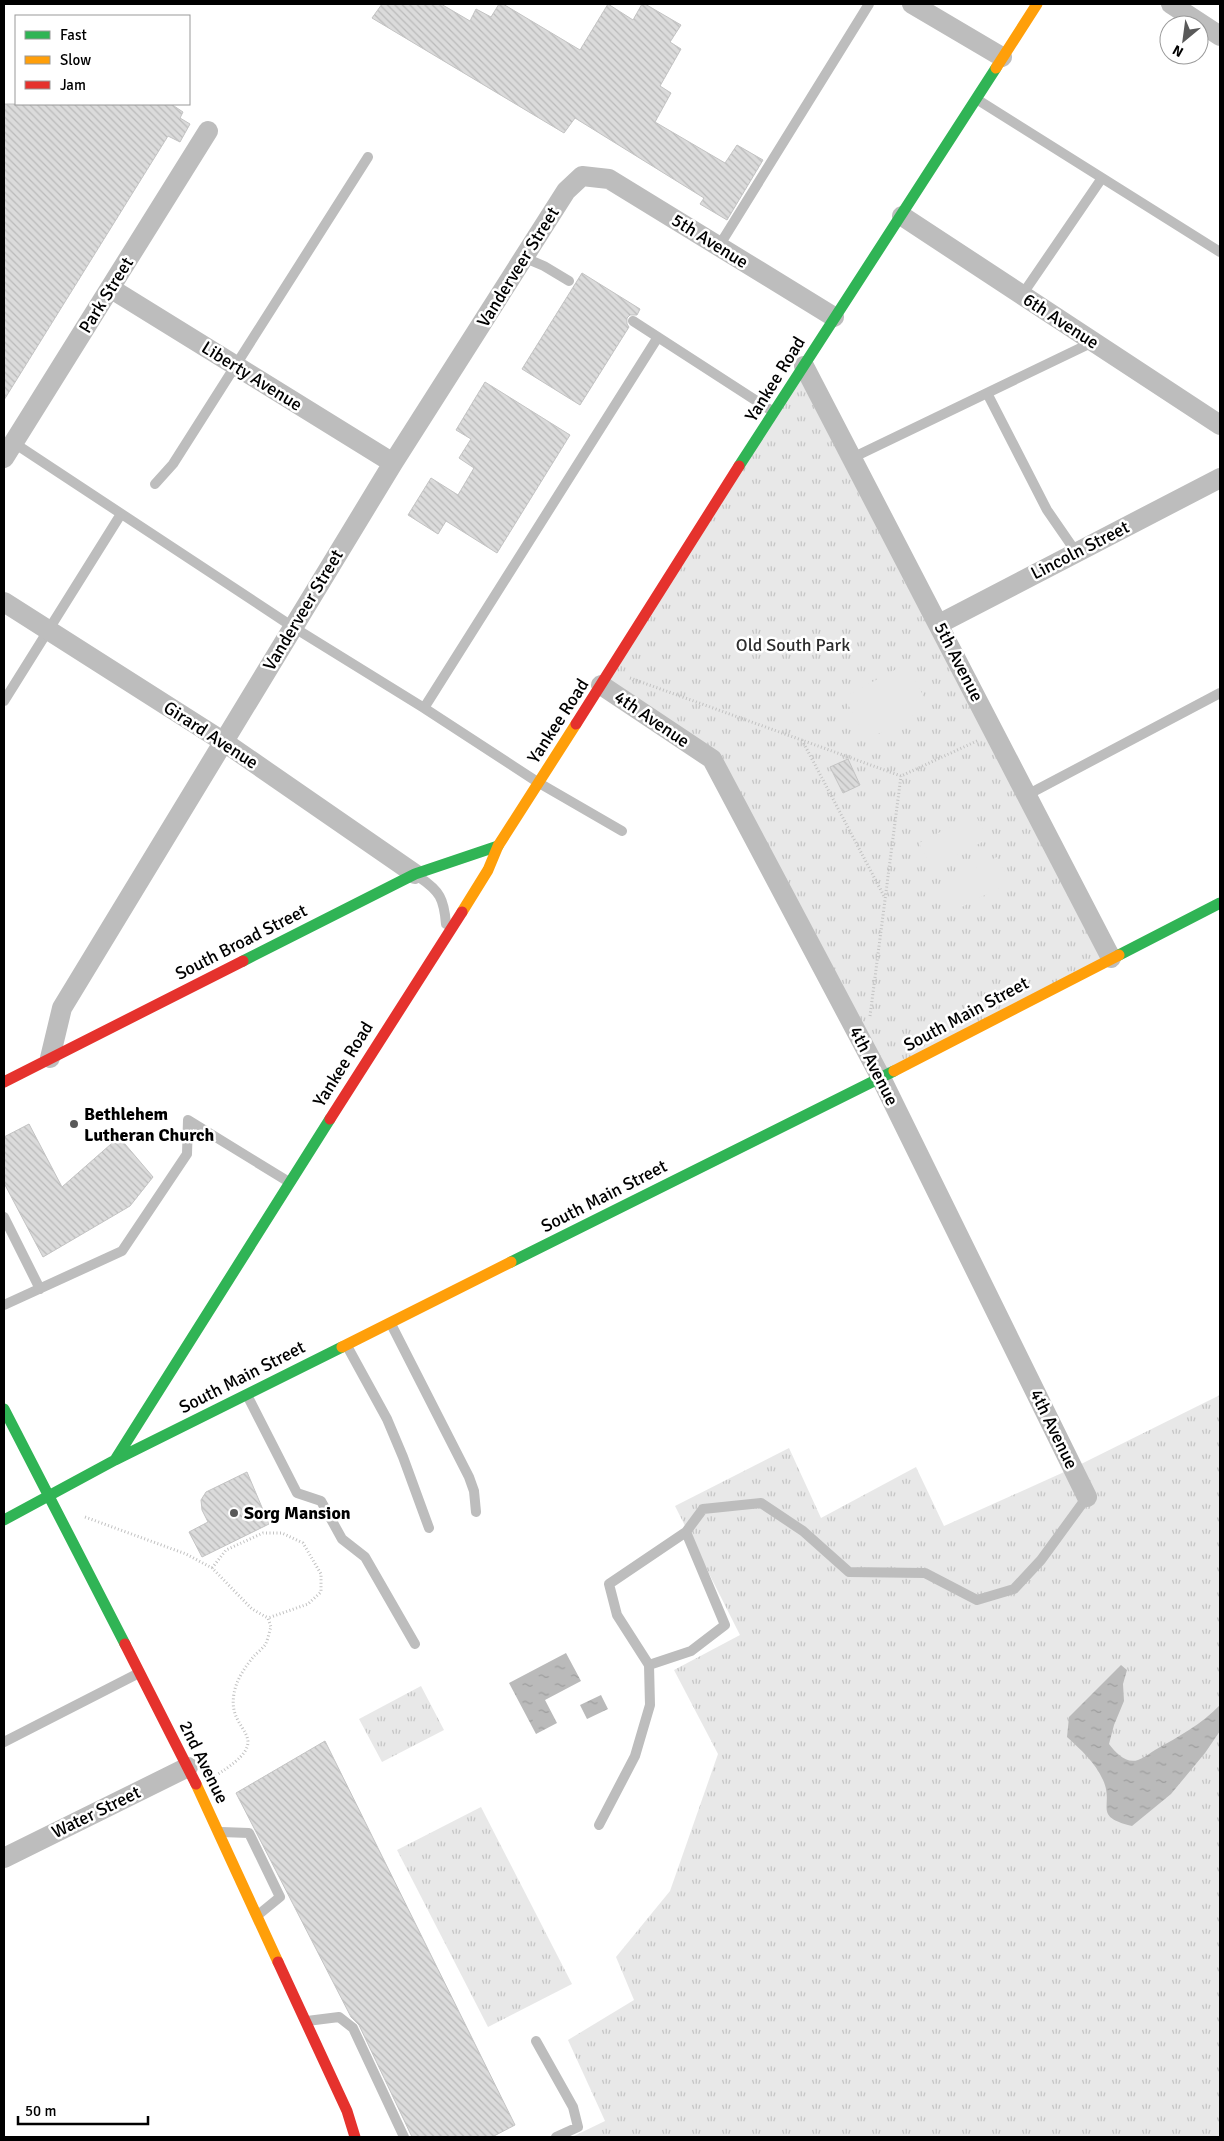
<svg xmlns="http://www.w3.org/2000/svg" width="1224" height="2141" font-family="Signika,sans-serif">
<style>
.grass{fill:url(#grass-tufts)}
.garden{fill:#e8e8e8}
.water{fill:url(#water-ripples)}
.building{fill:url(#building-back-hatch);stroke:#c3c3c3}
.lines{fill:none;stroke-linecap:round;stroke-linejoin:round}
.path{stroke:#c2c2c2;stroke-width:3;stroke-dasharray:1 2.5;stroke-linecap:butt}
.lane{stroke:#bdbdbd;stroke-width:10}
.street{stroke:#bdbdbd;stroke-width:20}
.fast{stroke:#30b455;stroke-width:11}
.slow{stroke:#ff9f0a;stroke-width:11}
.jam{stroke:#e5322d;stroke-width:11}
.poi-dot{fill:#595959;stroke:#fff;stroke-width:2}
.labels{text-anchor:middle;stroke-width:5;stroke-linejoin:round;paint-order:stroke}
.street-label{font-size:18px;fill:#000;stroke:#fff}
.park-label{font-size:18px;fill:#2c2c2c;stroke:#fff}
.poi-label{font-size:18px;font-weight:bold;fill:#000;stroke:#fff;text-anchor:start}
</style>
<defs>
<pattern id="grass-tufts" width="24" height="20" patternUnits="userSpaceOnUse" patternTransform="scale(1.25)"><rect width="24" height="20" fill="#e8e8e8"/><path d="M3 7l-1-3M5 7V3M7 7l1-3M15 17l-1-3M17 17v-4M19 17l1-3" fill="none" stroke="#c5c5c5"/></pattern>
<pattern id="water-ripples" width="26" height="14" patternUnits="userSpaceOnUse" patternTransform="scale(1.25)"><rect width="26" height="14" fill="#bababa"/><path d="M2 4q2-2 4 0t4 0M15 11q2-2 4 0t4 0" fill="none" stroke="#9e9e9e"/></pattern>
<pattern id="building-back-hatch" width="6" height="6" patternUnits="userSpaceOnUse" patternTransform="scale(1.25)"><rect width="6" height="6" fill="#dbdbdb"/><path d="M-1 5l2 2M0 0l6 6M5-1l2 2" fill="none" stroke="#bababa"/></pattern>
</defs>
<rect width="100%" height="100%" fill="#fff"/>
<path class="grass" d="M 804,366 L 1111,958 L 881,1078 L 712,759 L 601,685 Z
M 1220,1395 L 1220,2136 L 572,2137 L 605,2121 L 568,2040 L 634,2000 L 616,1957 L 670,1891 L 718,1754 L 674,1670 L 740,1635 L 675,1506 L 789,1448 L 821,1518 L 916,1467 L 944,1526 L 1073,1468 Z
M 421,1686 L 444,1730 L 382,1762 L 359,1719 Z
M 481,1807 L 572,1984 L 488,2027 L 397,1850 Z"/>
<path class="garden" d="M 906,664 L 929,706 L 867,740 L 844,697 Z
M 975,814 L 988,839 L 932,868 L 919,843 Z
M 997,857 L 1010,882 L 954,911 L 941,885 Z"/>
<path class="water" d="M 566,1653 L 581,1681 L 545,1700 L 557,1723 L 536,1734 L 509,1683 Z
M 1121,1665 L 1127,1670 L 1123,1684 L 1124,1701 L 1114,1725 L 1109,1744 C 1116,1753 1126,1764 1138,1760 C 1144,1758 1150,1753 1155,1750 C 1178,1737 1202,1724 1220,1705 L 1220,1731 L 1205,1753 L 1171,1794 L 1132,1826 C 1091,1816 1115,1806 1103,1780 C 1095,1762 1081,1750 1067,1737 L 1069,1717 Z
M 601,1695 L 608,1709 L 587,1719 L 580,1705 Z"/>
<path class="building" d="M 382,4 L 441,4 L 470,21 L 476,9 L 491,17 L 499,4 L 503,4 L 580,50 L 608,4 L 633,20 L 642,4 L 645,4 L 681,25 L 670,42 L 681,49 L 660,86 L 671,93 L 655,122 L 725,163 L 737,145 L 763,160 L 727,220 L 700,204 L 704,198 L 575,118 L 564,133 L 372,18 Z
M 4,104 L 171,104 L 183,112 L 180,118 L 190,124 L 180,142 L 168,136 L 4,400 Z
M 582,273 L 640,309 L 637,315 L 630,315 L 627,318 L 627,324 L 629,327 L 580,405 L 522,369 Z
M 485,382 L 570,435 L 497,553 L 446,521 L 438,534 L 408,515 L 431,478 L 458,495 L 474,468 L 459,458 L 471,439 L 456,430 Z
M 848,759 L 860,785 L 843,793 L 830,767 Z
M 29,1124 L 62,1187 L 119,1137 L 153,1177 L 130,1206 L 43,1257 L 4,1183 L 4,1137 Z
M 247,1472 L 269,1524 L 202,1557 L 189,1532 L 208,1522 L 202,1510 L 201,1500 L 206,1492 Z
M 325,1741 L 515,2125 L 492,2137 L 412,2137 L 359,2025 L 351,2017 L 236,1793 Z"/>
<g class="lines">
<path class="path" d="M 630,678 L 901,776 L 979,740
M 802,740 L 885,898
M 870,1016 L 901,776
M 85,1517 L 186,1554 L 212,1568 L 252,1609 L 268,1618 L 271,1627 C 269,1632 268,1640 265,1645 C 262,1649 257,1653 254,1656 C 245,1667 236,1680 234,1694 C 226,1735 281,1735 215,1776
M 212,1568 L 226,1550 L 263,1533 L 282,1533 L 303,1543 L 321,1574 L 321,1592 L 308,1604 L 268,1618"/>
<path class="lane" d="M 978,100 L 1220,252
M 719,246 L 869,4
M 525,258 L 544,266 L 569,281
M 1022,295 L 1102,178
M 633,321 L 772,411
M 987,393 L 1047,510 L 1076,552
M 14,443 L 293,627 L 424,708 L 539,783 L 622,831
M 852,458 L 1093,342
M 155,484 L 173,464 L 368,157
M 4,701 L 121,514
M 424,708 L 658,337
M 1027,795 L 1220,693
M 419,877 C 440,891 444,899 446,924
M 188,1120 L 289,1182
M 4,1217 L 40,1289
M 4,1305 L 122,1251 L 187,1154 L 188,1120
M 391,1324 L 469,1477 L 474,1491 L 476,1512
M 347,1346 L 387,1419 L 403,1457 L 429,1528
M 247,1395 L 297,1493 L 321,1501 L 342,1539 L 365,1557 L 415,1644
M 686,1532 L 725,1625 L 691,1651 L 649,1665 L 617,1615 L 609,1584 L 686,1532 L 703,1509 L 761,1503 L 803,1531 L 849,1572 L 925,1573 L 977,1600 L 1014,1589 L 1041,1560 L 1087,1497
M 4,1742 L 139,1673
M 599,1825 L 635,1756 L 650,1705 L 649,1665
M 221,1832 L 249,1833 L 280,1897 L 258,1915
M 307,2021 L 339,2017 L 353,2028 L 404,2137
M 536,2041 L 573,2107 L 578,2127 L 556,2137"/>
<path class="street" d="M 912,4 L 1002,57
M 1171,4 L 1220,36
M 902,216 L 1220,425
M 110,288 L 393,463
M 804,366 L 1111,958
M 4,458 L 208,131
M 4,602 L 224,742 L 415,874
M 939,624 L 1220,478
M 601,685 L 712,759 L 881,1078 L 1087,1497
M 50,1058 L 62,1008 L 393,463 L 566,191 L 582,176 L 609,179 L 834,317
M 4,1858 L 188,1767"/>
<path class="fast" d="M 739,466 L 996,68
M 1119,955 L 1220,903
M 243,961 L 415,874 L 498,846
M 511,1262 L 894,1071
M 4,1409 L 125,1644
M 115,1460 L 330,1119
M 4,1520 L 115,1460 L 342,1347"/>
<path class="slow" d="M 996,68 L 1037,4
M 462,912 L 488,870 L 498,846 L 576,724
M 894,1071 L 1119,955
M 342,1347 L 511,1262
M 196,1784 L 278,1962"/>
<path class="jam" d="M 576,724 L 739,466
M 4,1082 L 243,961
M 330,1119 L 462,912
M 125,1644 L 196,1784
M 278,1962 L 347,2111 L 355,2137"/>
</g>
<g class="poi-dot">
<circle cx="74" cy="1124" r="5"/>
<circle cx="234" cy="1513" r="5"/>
</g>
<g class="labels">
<g class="street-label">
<text transform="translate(710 241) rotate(32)" y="6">5th Avenue</text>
<text transform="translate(518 267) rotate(-58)" y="6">Vanderveer Street</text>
<text transform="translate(106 295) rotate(-58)" y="6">Park Street</text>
<text transform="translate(1061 321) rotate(33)" y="6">6th Avenue</text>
<text transform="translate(252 376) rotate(32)" y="6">Liberty Avenue</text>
<text transform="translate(775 379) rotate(-58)" y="6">Yankee Road</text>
<text transform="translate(1080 550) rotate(-27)" y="6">Lincoln Street</text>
<text transform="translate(303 610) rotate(-59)" y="6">Vanderveer Street</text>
<text transform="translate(959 662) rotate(63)" y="6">5th Avenue</text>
<text transform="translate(652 719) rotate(34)" y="6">4th Avenue</text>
<text transform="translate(558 721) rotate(-57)" y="6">Yankee Road</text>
<text transform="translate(211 735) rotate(33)" y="6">Girard Avenue</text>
<text transform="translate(241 942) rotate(-27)" y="6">South Broad Street</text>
<text transform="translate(966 1014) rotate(-28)" y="6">South Main Street</text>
<text transform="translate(343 1064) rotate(-58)" y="6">Yankee Road</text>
<text transform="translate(874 1066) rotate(63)" y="6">4th Avenue</text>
<text transform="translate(604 1196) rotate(-27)" y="6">South Main Street</text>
<text transform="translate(242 1377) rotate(-27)" y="6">South Main Street</text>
<text transform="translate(1054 1429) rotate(64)" y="6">4th Avenue</text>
<text transform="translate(204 1762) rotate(64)" y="6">2nd Avenue</text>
<text transform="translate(96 1812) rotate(-26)" y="6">Water Street</text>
</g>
<g class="park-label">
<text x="793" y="651">Old South Park</text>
</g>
<g class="poi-label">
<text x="84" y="1120">Bethlehem<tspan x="84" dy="21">Lutheran Church</tspan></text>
<text x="244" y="1519">Sorg Mansion</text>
</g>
</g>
<rect width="1224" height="2141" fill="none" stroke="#000000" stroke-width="10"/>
<rect x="15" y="15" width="175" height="90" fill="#ffffff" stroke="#999999"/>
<rect x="25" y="31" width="25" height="8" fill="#30b455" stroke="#999999"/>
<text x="60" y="40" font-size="15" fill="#000000">Fast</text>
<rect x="25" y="56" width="25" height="8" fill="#ff9f0a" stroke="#999999"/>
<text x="60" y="65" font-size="15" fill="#000000">Slow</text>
<rect x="25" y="81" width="25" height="8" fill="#e5322d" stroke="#999999"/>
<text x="60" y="90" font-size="15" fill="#000000">Jam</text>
<g transform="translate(1184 40) rotate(209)"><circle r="24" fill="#ffffff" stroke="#999999"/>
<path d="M0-4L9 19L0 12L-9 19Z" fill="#595959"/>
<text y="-8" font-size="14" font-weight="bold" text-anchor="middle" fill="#000000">N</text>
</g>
<path d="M18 2116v8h130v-8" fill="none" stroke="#000000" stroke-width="2.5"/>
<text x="25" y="2116" font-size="15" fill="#000000" stroke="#ffffff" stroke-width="4" paint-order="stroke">50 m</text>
</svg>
